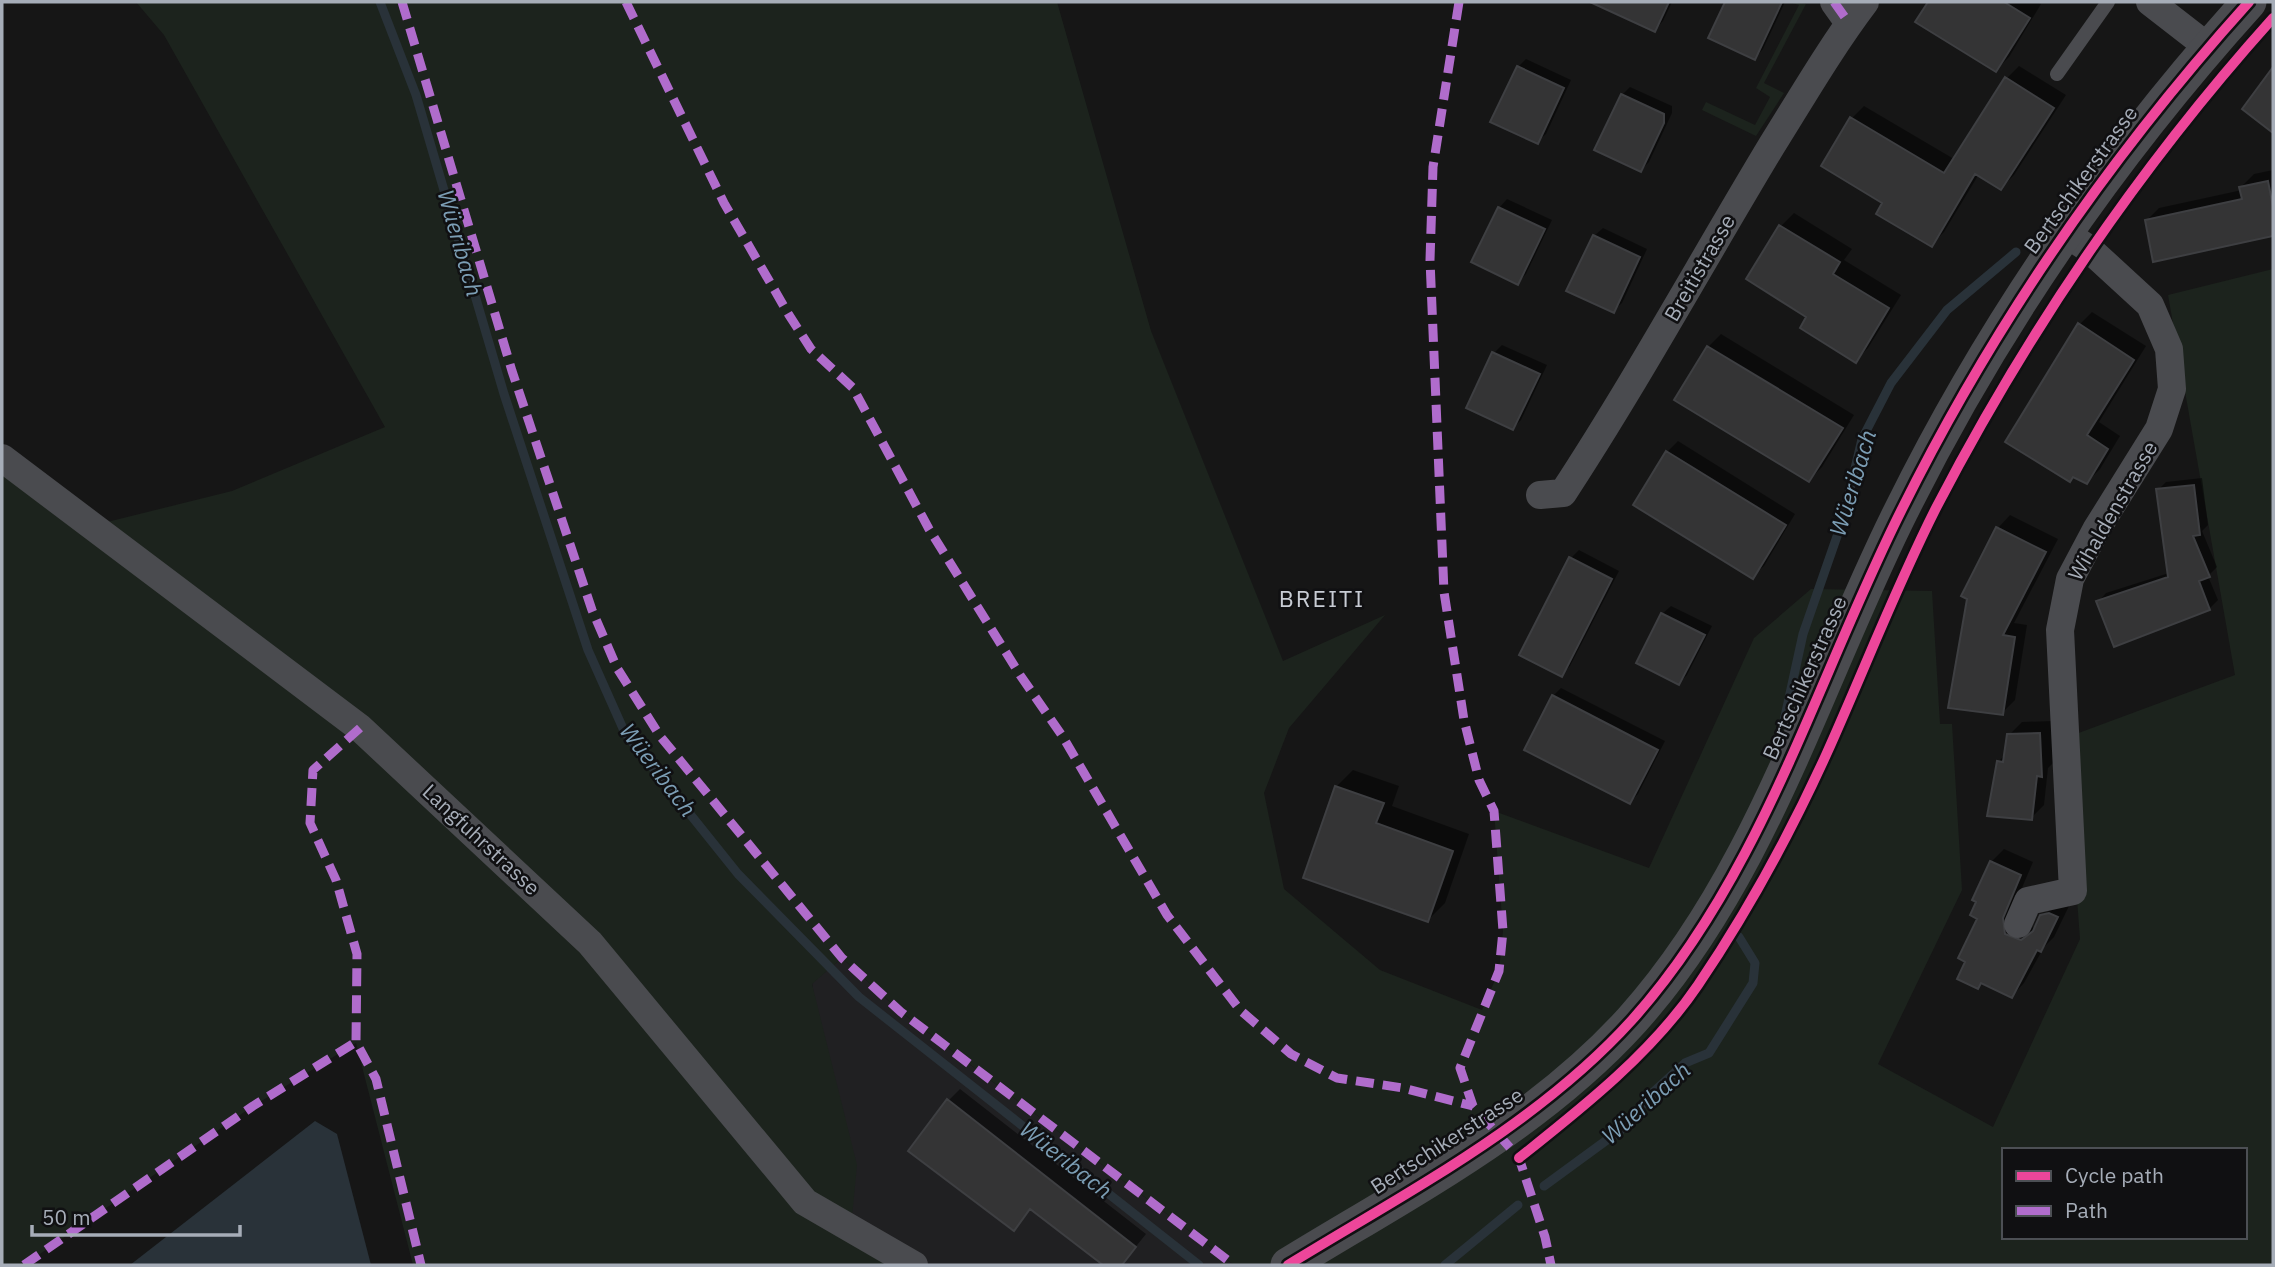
<svg xmlns="http://www.w3.org/2000/svg" width="2275" height="1267" font-family="'IBM Plex Sans',sans-serif">
<style>
.built{fill:#202022}
.green{fill:#1c231d;fill-rule:evenodd}
.water{fill:#293239}
.shadow{fill:#0007}
.lines{fill:none;stroke-linecap:round;stroke-linejoin:round}
.stream{stroke:#293239;stroke-width:9}
.building{fill:#343435;stroke:#3e3f42;stroke-width:2}
.service{stroke:#4a4b4f;stroke-width:14}
.minor{stroke:#4a4b4f;stroke-width:28}
.tertiary{stroke:#4a4b4f;stroke-width:35}
.quiet{stroke:#b06ccc;stroke-width:9;stroke-dasharray:18 9;stroke-linecap:butt}
.cycleway-casing{stroke:#101012;stroke-width:15}
.cycleway{stroke:#ed469a;stroke-width:10}
.labels{text-anchor:middle;stroke-width:5;stroke-linejoin:round;paint-order:stroke}
.street-label{font-size:21px;fill:#a6adb8;stroke:#101012}
.water-label{font-size:23px;font-style:italic;fill:#7c9eb5;stroke:#101012}
.neighbourhood-label{font-size:23px;letter-spacing:2px;fill:#c8ccd4;stroke:#101012}
</style>
<rect width="100%" height="100%" fill="#161616"/>
<path class="built" d="M 842,958 L 901,1012 L 1234,1265 L 914,1265 L 851,1228 L 812,983 Z"/>
<path class="green" d="M 136,2 L 1057,2 L 1151,331 L 1283,661 L 1385,615 L 1289,728 L 1264,793 L 1284,889 L 1380,970 L 1482,1010 L 1499,971 L 1503,931 L 1494,811 L 1649,868 L 1754,638 L 1811,589 L 1932,591 L 1940,724 L 1952,724 L 1962,890 L 1878,1064 L 1993,1127 L 2080,939 L 2065,738 L 2235,675 L 2168,295 L 2273,269 L 2273,1265 L 1234,1265 L 901,1012 L 842,958 L 812,984 L 857,1165 L 851,1228 L 914,1265 L 413,1265 L 356,1043 L 253,1106 L 24,1265 L 2,1265 L 2,457 L 95,525 L 232,491 L 385,427 L 164,35 ZM 2004,1150 L 2245,1150 L 2245,1237 L 2004,1237 Z
M 1789,2 L 1806,4 L 1764,83 L 1784,93 L 1756,136 L 1702,110 L 1706,102 L 1755,125 L 1770,97 L 1756,88 L 1799,5 Z"/>
<path class="water" d="M 315,1121 L 337,1134 L 371,1265 L 130,1265 Z"/>
<path class="shadow" d="M 1614,2 L 1672,2 L 1663,21 L 1655,30 L 1610,9 Z
M 1727,2 L 1785,2 L 1763,49 L 1755,58 L 1710,37 Z
M 1930,2 L 2037,2 L 2041,4 L 2009,57 L 1996,70 L 1918,22 Z
M 1526,59 L 1571,80 L 1546,134 L 1537,142 L 1518,67 Z
M 2019,66 L 2066,95 L 2014,175 L 2001,188 L 1979,174 L 1944,232 L 1931,245 L 1885,202 L 1851,119 L 1864,106 L 1954,159 L 2007,78 Z
M 1630,87 L 1672,106 L 1672,113 L 1649,162 L 1641,170 L 1622,95 Z
M 2273,170 L 2273,235 L 2155,260 L 2147,220 L 2159,208 L 2242,190 L 2241,187 L 2254,174 Z
M 1507,199 L 1552,220 L 1526,274 L 1518,283 L 1499,208 Z
M 1794,213 L 1852,249 L 1844,260 L 1901,295 L 1868,348 L 1856,360 L 1809,316 L 1748,279 L 1781,226 Z
M 1603,228 L 1647,249 L 1622,303 L 1613,311 L 1594,236 Z
M 2092,312 L 2146,346 L 2099,422 L 2120,436 L 2100,469 L 2087,482 L 2080,324 Z
M 1721,334 L 1854,415 L 1822,467 L 1809,480 L 1676,400 L 1708,347 Z
M 1502,345 L 1547,365 L 1521,420 L 1513,428 L 1494,353 Z
M 1678,441 L 1795,514 L 1764,566 L 1753,576 L 1635,505 L 1667,452 Z
M 2202,478 L 2208,525 L 2202,531 L 2217,567 L 2208,576 L 2218,600 L 2209,609 L 2098,602 L 2106,593 L 2169,573 L 2158,490 L 2166,482 Z
M 2010,515 L 2058,539 L 2014,623 L 2027,625 L 2015,700 L 2002,713 L 1969,598 L 1963,596 L 1998,528 Z
M 1579,550 L 1619,571 L 1570,666 L 1561,675 L 1571,558 Z
M 1671,606 L 1712,626 L 1687,675 L 1679,683 L 1662,614 Z
M 1561,688 L 1665,741 L 1638,794 L 1630,802 L 1553,696 Z
M 2052,721 L 2054,762 L 2048,768 L 2044,805 L 2031,818 L 1998,762 L 2006,754 L 2009,735 L 2022,722 Z
M 1353,770 L 1399,786 L 1392,806 L 1469,834 L 1445,903 L 1428,920 L 1336,787 Z
M 2004,849 L 2033,862 L 2015,904 L 2017,922 L 2035,928 L 2055,903 L 2070,904 L 2054,937 L 2044,947 L 2024,983 L 2012,996 L 1983,982 L 1978,987 L 1980,918 L 1991,862 Z
M 960,1089 L 1146,1234 L 1121,1265 L 1106,1265 L 1032,1208 L 1014,1229 L 949,1100 Z"/>
<g class="lines">
<path class="stream" d="M 380,2 L 416,95 L 504,394 L 588,650 L 625,733 L 738,874 L 859,997 L 1199,1265
M 1784,721 L 1803,634 L 1843,519 L 1862,439 L 1891,383 L 1947,310 L 2016,252
M 1544,1186 L 1626,1126 L 1650,1095 L 1685,1063 L 1709,1053 L 1753,983 L 1755,963 L 1739,937
M 1445,1265 L 1518,1205"/>
</g>
<path class="building" d="M 1590,2 L 1669,2 L 1655,32 Z
M 1725,2 L 1782,2 L 1755,60 L 1708,38 Z
M 1928,2 L 2004,2 L 2030,18 L 1996,72 L 1915,22 Z
M 1517,66 L 1564,88 L 1538,144 L 1490,122 Z
M 2273,67 L 2273,133 L 2242,109 Z
M 2005,77 L 2054,108 L 2001,190 L 1975,174 L 1932,247 L 1876,214 L 1882,203 L 1821,166 L 1850,117 L 1944,173 Z
M 1621,94 L 1664,114 L 1664,123 L 1641,172 L 1594,150 Z
M 2268,181 L 2273,207 L 2273,236 L 2153,262 L 2145,220 L 2242,199 L 2239,187 Z
M 1498,207 L 1545,229 L 1518,285 L 1471,262 Z
M 1779,225 L 1840,262 L 1833,274 L 1889,308 L 1856,363 L 1800,328 L 1806,317 L 1746,279 Z
M 1593,235 L 1640,257 L 1614,313 L 1566,291 Z
M 2078,323 L 2134,360 L 2087,435 L 2108,449 L 2087,484 L 2073,477 L 2070,482 L 2005,442 Z
M 1707,346 L 1843,428 L 1809,482 L 1674,400 Z
M 1492,352 L 1540,374 L 1513,430 L 1466,408 Z
M 1666,451 L 1786,525 L 1753,579 L 1633,505 Z
M 2194,485 L 2200,535 L 2193,536 L 2210,577 L 2199,581 L 2210,610 L 2114,647 L 2096,601 L 2168,577 L 2156,489 Z
M 1996,527 L 2046,552 L 2003,635 L 2015,637 L 2003,715 L 1948,708 L 1967,599 L 1961,596 Z
M 1569,557 L 1612,579 L 1562,677 L 1519,655 Z
M 1661,613 L 1705,635 L 1679,685 L 1636,663 Z
M 1552,695 L 1658,750 L 1630,804 L 1524,750 Z
M 2040,733 L 2042,777 L 2037,776 L 2032,820 L 1987,816 L 1997,761 L 2003,762 L 2007,734 Z
M 1335,786 L 1384,803 L 1376,823 L 1453,851 L 1428,922 L 1303,878 Z
M 1990,861 L 2021,875 L 2003,918 L 2005,934 L 2021,940 L 2033,931 L 2040,915 L 2049,913 L 2058,917 L 2041,952 L 2037,950 L 2012,998 L 1981,983 L 1978,989 L 1957,979 L 1965,962 L 1958,958 L 1977,919 L 1970,915 L 1976,902 L 1972,900 Z
M 947,1099 L 1136,1247 L 1122,1265 L 1103,1265 L 1030,1209 L 1014,1231 L 908,1151 Z"/>
<g class="lines">
<path class="service" d="M 2057,74 L 2108,2"/>
<path class="minor" d="M 1834,2 L 1849,23
M 2150,2 L 2208,47
M 2,458 L 360,728 L 590,943 L 805,1202 L 914,1265
M 1540,495 L 1563,493 C 1637,380 1702,261 1772,145 C 1802,97 1831,47 1865,2
M 2018,924 L 2028,901 L 2073,891 L 2060,630 L 2070,579 L 2096,530 L 2159,429 L 2172,389 L 2169,349 L 2150,305 L 2089,249 L 2064,232"/>
<path class="tertiary" d="M 1288,1265 C 1407,1192 1537,1125 1632,1020 C 1762,875 1815,683 1901,511 C 1993,325 2110,156 2249,2"/>
<path class="quiet" d="M 402,2 L 512,371 L 592,610 L 617,668 L 660,736 L 842,958 L 901,1012 L 1234,1265
M 626,2 L 724,203 L 789,315 L 811,349 L 853,388 L 929,529 L 1020,675 L 1063,737 L 1167,915 L 1240,1010 L 1291,1054 L 1337,1078 L 1403,1088 L 1473,1106
M 1459,2 L 1433,167 L 1430,260 L 1444,592 L 1464,720 L 1479,780 L 1494,811 L 1503,931 L 1499,971 L 1460,1068 L 1473,1106 L 1519,1158 L 1545,1237 L 1551,1265
M 1834,2 L 1849,23
M 360,728 L 313,770 L 310,823 L 336,880 L 357,954 L 356,1042 L 376,1079 L 421,1265
M 24,1265 L 253,1106 L 356,1042"/>
<g class="cycleway-casing">
<path id="cycleway" d="M 1519,1158 C 1582,1108 1652,1053 1698,985 C 1746,914 1790,834 1826,755 C 1863,673 1895,589 1936,508 C 2028,331 2140,166 2273,18
M 1288,1265 C 1407,1192 1537,1125 1632,1020 C 1762,875 1815,683 1901,511 C 1993,325 2110,156 2249,2"/>
</g>
<use href="#cycleway" class="cycleway"/>
</g>
<g class="labels">
<g class="street-label">
<text transform="translate(2081 180) rotate(-54)" y="7">Bertschikerstrasse</text>
<text transform="translate(1700 268) rotate(-60)" y="7">Breitistrasse</text>
<text transform="translate(2113 511) rotate(-60)" y="7">Wihaldenstrasse</text>
<text transform="translate(1805 678) rotate(-66)" y="7">Bertschikerstrasse</text>
<text transform="translate(481 840) rotate(43)" y="7">Langfuhrstrasse</text>
<text transform="translate(1447 1141) rotate(-33)" y="7">Bertschikerstrasse</text>
</g>
<g class="water-label">
<text transform="translate(460 243) rotate(74)" y="8">Wüeribach</text>
<text transform="translate(1853 483) rotate(-73)" y="8">Wüeribach</text>
<text transform="translate(658 770) rotate(53)" y="8">Wüeribach</text>
<text transform="translate(1646 1103) rotate(-42)" y="8">Wüeribach</text>
<text transform="translate(1066 1160) rotate(38)" y="8">Wüeribach</text>
</g>
<g class="neighbourhood-label">
<text x="1322" y="607">BREITI</text>
</g>
</g>
<rect width="2275" height="1267" fill="none" stroke="#a6adb8" stroke-width="7"/>
<rect x="2002" y="1148" width="245" height="91" fill="#101012" stroke="#4c4f54" stroke-width="2"/>
<rect x="2016" y="1171" width="35" height="10" fill="#ed469a" stroke="#4c4f54" stroke-width="2"/>
<text x="2065" y="1183" font-size="21" fill="#a6adb8">Cycle path</text>
<rect x="2016" y="1206" width="35" height="10" fill="#b06ccc" stroke="#4c4f54" stroke-width="2"/>
<text x="2065" y="1218" font-size="21" fill="#a6adb8">Path</text>
<path d="M32 1225v10h208v-10" fill="none" stroke="#a6adb8" stroke-width="3.5"/>
<text x="42" y="1225" font-size="21" fill="#a6adb8" stroke="#101012" stroke-width="5" paint-order="stroke">50 m</text>
</svg>
